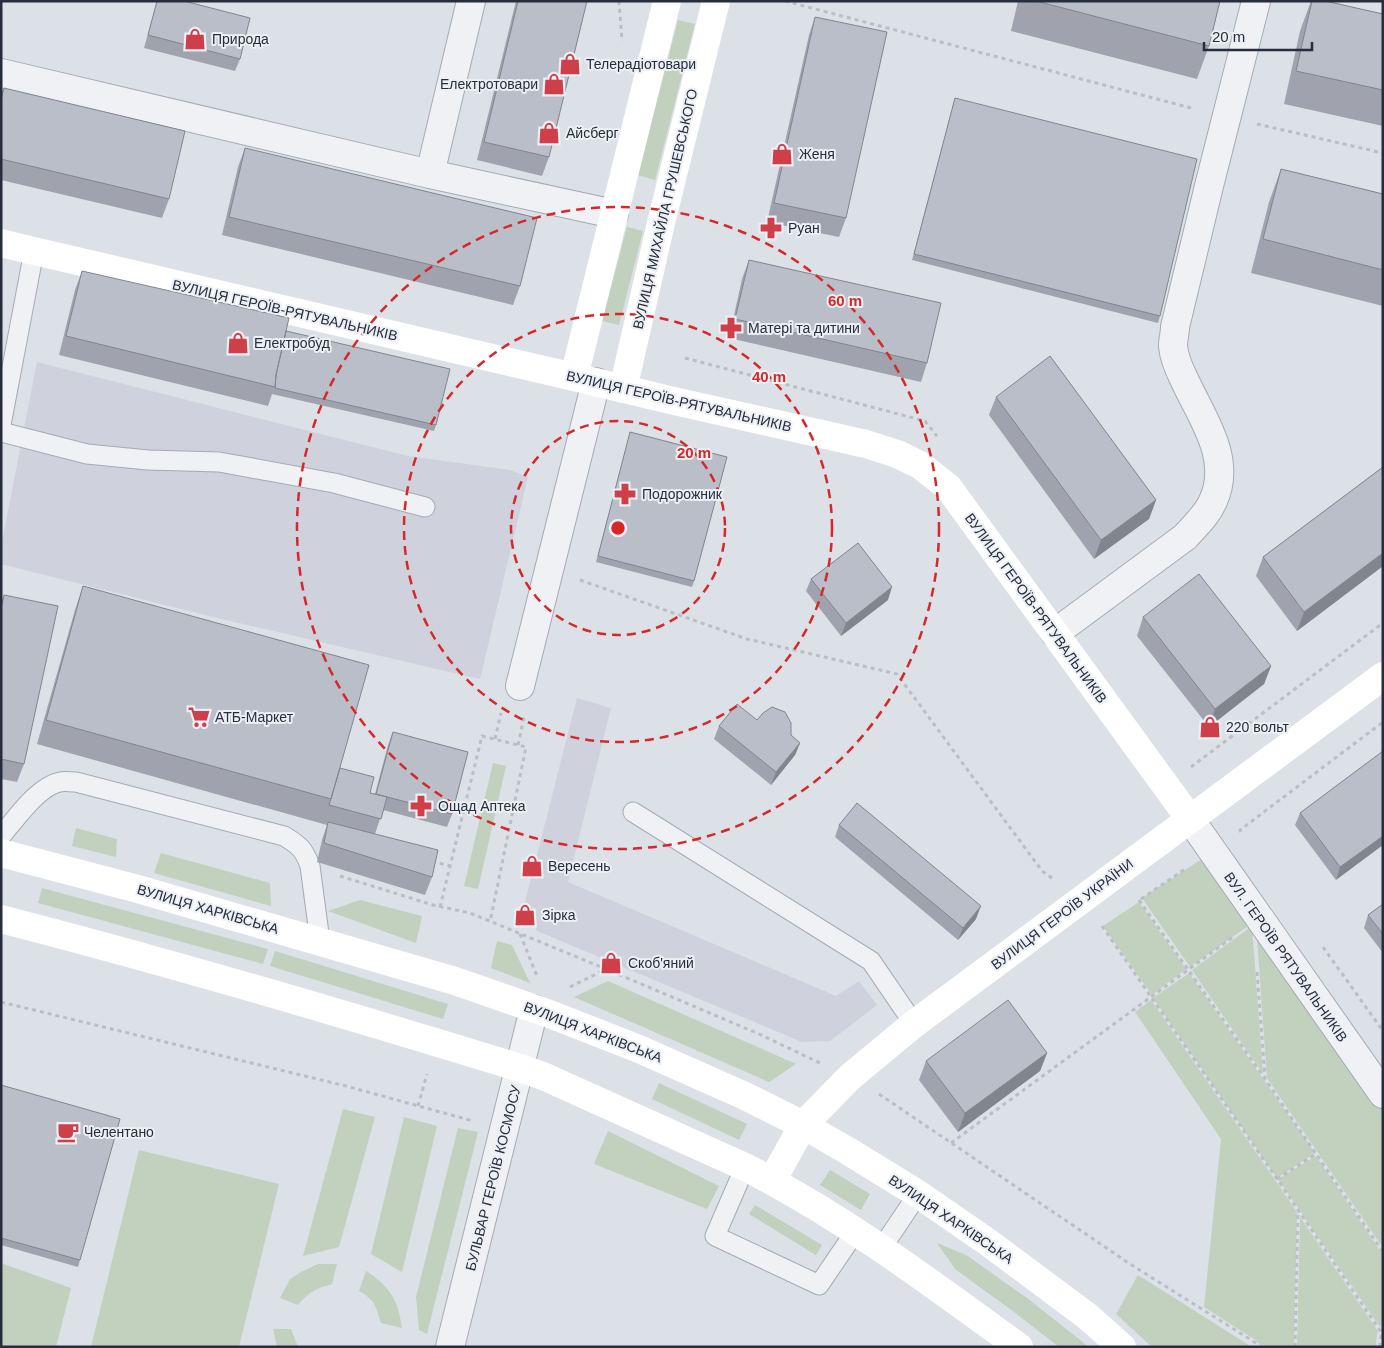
<svg xmlns="http://www.w3.org/2000/svg" width="1384" height="1348" font-family="Arial,sans-serif">
<style>
.built{fill:#cfd2dc}
.green{fill:#c1d1be}
.lines{fill:none;stroke-linecap:round;stroke-linejoin:round}
.lane-casing{stroke:#a5aab4;stroke-width:21}
.street-casing{stroke:#a5aab4;stroke-width:30}
.path{stroke:#bbbec5;stroke-width:3;stroke-dasharray:4 4;stroke-linecap:butt}
.lane{stroke:#eff1f5;stroke-width:19}
.street{stroke:#eff1f5;stroke-width:28}
.secondary{stroke:#fff;stroke-width:28}
.wall{fill:#a0a3ad}
.shaded-wall{fill:#82858d}
.building{fill:#babec9;stroke:#82858d}
.ring{fill:none;stroke:#d62828;stroke-width:2.5;stroke-dasharray:9 6}
.labels{text-anchor:middle;stroke-width:4;stroke-linejoin:round;paint-order:stroke}
.poi-label{font-size:14px;fill:#262d3d;stroke:#eceff4;text-anchor:start}
.street-label{font-size:14px;fill:#262d3d;stroke:#eceff4}
.centre{fill:#d62828;stroke:#eceff4;stroke-width:2.5}
.ring-label{font-size:15px;text-anchor:middle;font-weight:bold;fill:#d62828;stroke:#eceff4;stroke-width:4;stroke-linejoin:round;paint-order:stroke}
</style>
<rect width="100%" height="100%" fill="#dce0e7"/>
<path class="built" d="M 37,362 L 408,456 L 510,470 L 528,477 L 480,679 L 213,617 L 1,564 L 1,547 Z
M 577,698 L 611,708 L 568,882 L 836,996 L 859,981 L 877,1005 L 830,1041 L 802,1042 L 537,931 L 525,902 Z"/>
<path class="green" d="M 678,20 L 695,24 L 655,180 L 638,175 Z
M 627,227 L 643,231 L 619,325 L 602,321 Z
M 493,763 L 506,766 L 478,889 L 464,886 Z
M 76,828 L 117,839 L 116,857 L 72,846 Z
M 161,853 L 270,883 L 271,906 L 154,873 Z
M 1205,857 L 1251,924 L 1190,967 L 1142,898 Z
M 42,888 L 268,949 L 263,964 L 38,903 Z
M 360,900 L 422,916 L 416,943 L 328,911 Z
M 1139,902 L 1186,969 L 1152,995 L 1103,926 Z
M 1256,924 L 1383,1103 L 1383,1248 L 1267,1078 Z
M 1252,926 L 1263,1074 L 1192,970 Z
M 497,941 L 512,945 L 530,983 L 491,968 Z
M 275,951 L 448,1004 L 443,1019 L 270,966 Z
M 1189,973 L 1315,1153 L 1277,1178 L 1153,998 Z
M 608,981 L 796,1064 L 769,1082 L 574,997 Z
M 1151,1000 L 1297,1212 L 1294,1347 L 1261,1347 L 1257,1341 L 1204,1307 L 1221,1139 L 1135,1012 Z
M 659,1083 L 747,1124 L 739,1140 L 652,1099 Z
M 343,1109 L 375,1117 L 339,1247 L 303,1256 Z
M 404,1117 L 437,1126 L 402,1272 L 371,1254 Z
M 458,1128 L 478,1132 L 427,1334 L 419,1330 L 416,1297 Z
M 608,1131 L 719,1186 L 707,1209 L 594,1164 Z
M 139,1150 L 279,1184 L 239,1347 L 91,1347 Z
M 1316,1156 L 1383,1255 L 1383,1322 L 1380,1327 L 1278,1179 Z
M 830,1170 L 870,1194 L 861,1210 L 820,1185 Z
M 755,1205 L 822,1245 L 816,1255 L 749,1214 Z
M 1300,1217 L 1378,1331 L 1376,1342 L 1377,1347 L 1297,1347 Z
M 937,1243 L 966,1255 L 1027,1298 L 1089,1347 L 1059,1347 L 1014,1312 L 955,1269 Z
M 1,1263 L 71,1288 L 56,1347 L 1,1347 Z
M 318,1264 L 337,1264 L 332,1284 C 315,1289 310,1291 298,1305 L 280,1298 L 290,1279 L 303,1271 Z
M 366,1271 C 390,1287 398,1299 402,1328 L 381,1323 C 375,1305 376,1301 359,1291 Z
M 1138,1275 L 1252,1347 L 1152,1347 L 1116,1314 Z
M 273,1329 L 291,1329 L 298,1347 L 277,1347 Z"/>
<g class="lines">
<g class="lane-casing">
<path id="lane" d="M 1,425 L 34,251
M 1,432 L 87,454 L 148,460 L 219,462 L 334,483 L 425,507
M 633,812 L 871,961 L 914,1024
M 1,836 C 15,820 38,786 60,782 C 65,781 70,782 76,782 L 284,836 C 299,845 304,849 310,866 L 320,941
M 745,1167 L 715,1236 L 819,1285 L 855,1232
M 881,1249 L 918,1194"/>
</g>
<g class="street-casing">
<path id="street" d="M 471,1 L 430,174 L 614,214
M 1,73 L 430,174
M 1055,633 L 1185,537 C 1195,526 1207,515 1213,501 C 1233,458 1201,417 1184,379 C 1179,369 1174,358 1173,346 C 1173,340 1175,333 1175,327 L 1209,186 L 1256,1
M 520,686 L 596,382
M 1190,819 L 1383,1094
M 450,1347 L 534,1009"/>
</g>
<path class="path" d="M 619,1 L 622,41
M 785,1 L 1195,109
M 1257,124 L 1383,153
M 685,358 L 925,421 L 937,436
M 580,580 L 747,639 L 897,674 L 1042,871 L 1055,880
M 495,739 L 501,713
M 518,745 L 524,717
M 1191,767 L 1383,623
M 1241,832 L 1240,830 L 1383,722
M 432,861 L 450,866
M 340,876 L 433,905 L 470,913 L 606,969 L 759,1034 L 820,1063
M 1141,899 L 1185,869
M 1139,900 L 1265,1079 L 1383,1252
M 440,907 L 482,736 L 526,747 L 490,922
M 1102,926 L 1277,1179 L 1383,1335
M 520,934 L 537,976
M 1323,947 L 1383,1031
M 1257,972 L 1265,1078
M 570,987 L 606,969
M 1,1002 L 346,1086 L 473,1121
M 879,1094 L 1130,1264 L 1256,1343 L 1259,1347
M 418,1106 L 427,1074
M 951,1143 L 1233,937
M 1277,1179 L 1316,1154
M 1295,1347 L 1298,1212
M 1380,1347 L 1380,1342 L 1383,1327"/>
<use href="#lane" class="lane"/>
<use href="#street" class="street"/>
<path class="secondary" d="M 1,243 L 34,251 L 574,377 L 674,401 L 866,444 L 897,454 L 920,465 L 948,487 L 1190,819
M 574,377 L 667,1
M 623,389 L 661,223 L 716,1
M 1,853 L 138,889 L 455,981 L 547,1013 L 639,1049 L 745,1096 L 803,1125 L 848,1151 L 918,1194 L 989,1243 L 1087,1316 L 1122,1347
M 1,919 C 176,964 348,1015 520,1068 L 543,1076 L 745,1167 C 842,1216 931,1283 1019,1347
M 772,1181 L 803,1125 L 850,1077 L 914,1024 L 1383,676"/>
</g>
<path class="wall" d="M 157,1 L 184,1 L 240,59 L 235,71 L 144,48 Z
M 516,1 L 587,1 L 549,157 L 542,176 L 477,160 Z
M 1018,1 L 1220,1 L 1209,46 L 1197,79 L 1011,31 Z
M 1311,1 L 1325,1 L 1383,14 L 1383,126 L 1284,104 L 1300,31 Z
M 815,17 L 846,218 L 839,237 L 767,222 L 809,35 Z
M 4,88 L 169,199 L 162,218 L 1,180 L 1,96 Z
M 955,98 L 1160,316 L 1158,323 L 912,260 Z
M 245,148 L 520,286 L 513,305 L 222,235 L 238,167 Z
M 1281,169 L 1383,194 L 1383,306 L 1251,273 L 1269,202 Z
M 749,260 L 927,363 L 921,382 L 729,338 L 742,279 Z
M 82,271 L 286,331 L 436,425 L 434,431 L 272,394 L 268,406 L 59,355 L 75,290 Z
M 996,397 L 1156,500 L 1149,519 L 1094,559 L 989,415 Z
M 630,432 L 694,581 L 692,587 L 596,562 Z
M 1383,467 L 1383,566 L 1297,631 L 1256,576 L 1263,557 Z
M 811,579 L 888,600 L 841,636 L 806,591 Z
M 83,586 L 340,768 L 370,793 L 375,794 L 388,745 L 393,732 L 452,814 L 447,827 L 383,810 L 375,834 L 432,877 L 425,895 L 317,862 L 322,840 L 327,825 L 37,744 L 75,610 Z
M 4,595 L 24,764 L 17,782 L 1,779 L 1,603 Z
M 1143,617 L 1271,666 L 1264,684 L 1209,727 L 1137,636 Z
M 757,720 L 791,735 L 800,743 L 795,755 L 771,785 L 714,739 L 719,726 Z
M 1383,751 L 1336,880 L 1295,825 L 1300,813 Z
M 839,825 L 976,919 L 958,940 L 835,837 Z
M 1383,904 L 1383,953 L 1364,928 L 1368,915 Z
M 1047,1053 L 1040,1071 L 958,1132 L 919,1080 L 926,1061 Z
M 1,1085 L 80,1260 L 78,1267 L 1,1245 Z"/>
<path class="shaded-wall" d="M 1156,500 L 1149,519 L 1094,559 L 1101,540 Z
M 1383,553 L 1383,566 L 1297,631 L 1304,612 Z
M 892,587 L 888,600 L 841,636 L 846,623 Z
M 1271,666 L 1264,684 L 1209,727 L 1215,709 Z
M 800,743 L 795,755 L 771,785 L 776,772 Z
M 1383,836 L 1383,845 L 1336,880 L 1340,867 Z
M 981,906 L 976,919 L 958,940 L 963,928 Z
M 1047,1053 L 1040,1071 L 958,1132 L 965,1113 Z"/>
<path class="building" d="M 157,1 L 184,1 L 250,18 L 240,59 L 148,35 Z
M 518,1 L 587,1 L 549,157 L 484,142 Z
M 1036,1 L 1220,1 L 1209,46 Z
M 1312,1 L 1325,1 L 1383,14 L 1383,90 L 1296,71 Z
M 815,17 L 887,32 L 846,218 L 774,203 Z
M 4,88 L 185,131 L 169,199 L 1,159 L 1,100 Z
M 955,98 L 1197,159 L 1160,316 L 914,254 Z
M 245,148 L 537,218 L 520,286 L 229,217 Z
M 1281,169 L 1383,194 L 1383,270 L 1263,239 Z
M 749,260 L 941,303 L 927,363 L 735,319 Z
M 82,271 L 289,318 L 276,375 L 275,387 L 66,336 Z
M 286,331 L 450,369 L 436,425 L 275,388 L 276,375 Z
M 1050,356 L 1156,500 L 1101,540 L 996,397 Z
M 630,432 L 727,457 L 694,581 L 598,556 Z
M 1383,467 L 1383,553 L 1304,612 L 1263,557 Z
M 858,543 L 892,587 L 846,623 L 811,579 Z
M 1199,574 L 1271,666 L 1215,709 L 1143,617 Z
M 83,586 L 369,665 L 331,799 L 46,720 Z
M 4,595 L 58,606 L 24,764 L 1,759 L 1,609 Z
M 737,704 L 757,720 L 763,713 L 772,707 L 785,712 L 791,723 L 791,735 L 800,743 L 776,772 L 719,726 Z
M 393,732 L 468,752 L 452,814 L 376,794 Z
M 1383,751 L 1383,836 L 1340,867 L 1300,813 Z
M 340,768 L 374,777 L 370,793 L 387,797 L 381,819 L 329,805 Z
M 857,803 L 981,906 L 963,928 L 839,825 Z
M 328,822 L 438,850 L 432,877 L 324,843 Z
M 1383,904 L 1383,934 L 1368,915 Z
M 1008,1000 L 1047,1053 L 965,1113 L 926,1061 Z
M 1,1085 L 120,1119 L 80,1260 L 1,1238 Z"/>
<g class="ring">
<circle cx="618" cy="528" r="107"/>
<circle cx="618" cy="528" r="214"/>
<circle cx="618" cy="528" r="321"/>
</g>
<defs>
<g id="shop-bare" transform="scale(1.725)"><path d="M-5-2.5h2.3a2.7 3.5 0 0 1 5.4 0H5L5.5 6h-11ZM-1.5-2.5h3a1.5 2.3 0 0 0-3 0Z" fill="#ce3f49" stroke="#eceff4" stroke-width="2.5" paint-order="stroke"/></g>
<g id="pharmacy-bare" transform="scale(1.725)"><path d="M-2-6h4v4h4v4h-4v4h-4v-4h-4v-4h4Z" fill="#ce3f49" stroke="#eceff4" stroke-width="2.5" paint-order="stroke"/></g>
<g id="supermarket-bare" transform="scale(1.725)"><path d="M-6-5.5h2.5l.6 2H6L4.5 2H-2.5L-4.4-4H-6ZM-1.5 3.2a1.3 1.3 0 1 0 .1 0ZM3 3.2a1.3 1.3 0 1 0 .1 0Z" fill="#ce3f49" stroke="#eceff4" stroke-width="2.5" paint-order="stroke"/></g>
<g id="cafe-bare" transform="scale(1.725)"><path d="M-5.5-4.5H6V0H3Q3 3.5 0 3.5H-2.5Q-5.5 3.5-5.5 0ZM3-3.2v2h1.7v-2ZM-6 4.5H4V6H-6Z" fill="#ce3f49" stroke="#eceff4" stroke-width="2.5" paint-order="stroke"/></g>
</defs>
<g fill-rule="evenodd">
<use href="#shop-bare" x="195" y="39"/>
<use href="#shop-bare" x="570" y="64"/>
<use href="#shop-bare" x="554" y="84"/>
<use href="#shop-bare" x="549" y="133"/>
<use href="#shop-bare" x="782" y="154"/>
<use href="#pharmacy-bare" x="771" y="228"/>
<use href="#pharmacy-bare" x="731" y="328"/>
<use href="#shop-bare" x="238" y="343"/>
<use href="#pharmacy-bare" x="625" y="494"/>
<use href="#supermarket-bare" x="199" y="717"/>
<use href="#shop-bare" x="1210" y="727"/>
<use href="#pharmacy-bare" x="421" y="806"/>
<use href="#shop-bare" x="532" y="866"/>
<use href="#shop-bare" x="525" y="915"/>
<use href="#shop-bare" x="611" y="963"/>
<use href="#cafe-bare" x="68" y="1132"/>
</g>
<g class="labels">
<g class="poi-label">
<text x="212" y="44">Природа</text>
<text x="586" y="69">Телерадіотовари</text>
<text x="538" y="89" text-anchor="end">Електротовари</text>
<text x="566" y="138">Айсберг</text>
<text x="799" y="159">Женя</text>
<text x="788" y="233">Руан</text>
<text x="748" y="333">Матері та дитини</text>
<text x="254" y="348">Електробуд</text>
<text x="642" y="499">Подорожник</text>
<text x="215" y="722">АТБ-Маркет</text>
<text x="1226" y="732">220 вольт</text>
<text x="438" y="811">Ощад Аптека</text>
<text x="548" y="871">Вересень</text>
<text x="542" y="920">Зiрка</text>
<text x="628" y="968">Скоб'яний</text>
<text x="84" y="1137">Челентано</text>
</g>
<g class="street-label">
<text transform="translate(665 209) rotate(-77)" y="5">ВУЛИЦЯ МИХАЙЛА ГРУШЕВСЬКОГО</text>
<text transform="translate(285 310) rotate(13)" y="5">ВУЛИЦЯ ГЕРОЇВ-РЯТУВАЛЬНИКІВ</text>
<text transform="translate(679 401) rotate(13)" y="5">ВУЛИЦЯ ГЕРОЇВ-РЯТУВАЛЬНИКІВ</text>
<text transform="translate(1036 608) rotate(54)" y="5">ВУЛИЦЯ ГЕРОЇВ-РЯТУВАЛЬНИКІВ</text>
<text transform="translate(208 909) rotate(16)" y="5">ВУЛИЦЯ ХАРКІВСЬКА</text>
<text transform="translate(1062 914) rotate(-37)" y="5">ВУЛИЦЯ ГЕРОЇВ УКРАЇНИ</text>
<text transform="translate(1286 957) rotate(55)" y="5">ВУЛ. ГЕРОЇВ РЯТУВАЛЬНИКІВ</text>
<text transform="translate(593 1032) rotate(21)" y="5">ВУЛИЦЯ ХАРКІВСЬКА</text>
<text transform="translate(493 1178) rotate(-76)" y="5">БУЛЬВАР ГЕРОЇВ КОСМОСУ</text>
<text transform="translate(951 1219) rotate(34)" y="5">ВУЛИЦЯ ХАРКІВСЬКА</text>
</g>
</g>
<circle cx="618" cy="528" r="8" class="centre"/>
<g class="ring-label">
<text x="845" y="306">60 m</text>
<text x="769" y="382">40 m</text>
<text x="694" y="458">20 m</text>
</g>
<rect width="1384" height="1348" fill="none" stroke="#262d3d" stroke-width="5"/>
<path d="M1204 42v8h108v-8" fill="none" stroke="#262d3d" stroke-width="2.5"/>
<text x="1212" y="42" font-size="15" fill="#262d3d" stroke="#eceff4" stroke-width="4" paint-order="stroke">20 m</text>
</svg>
